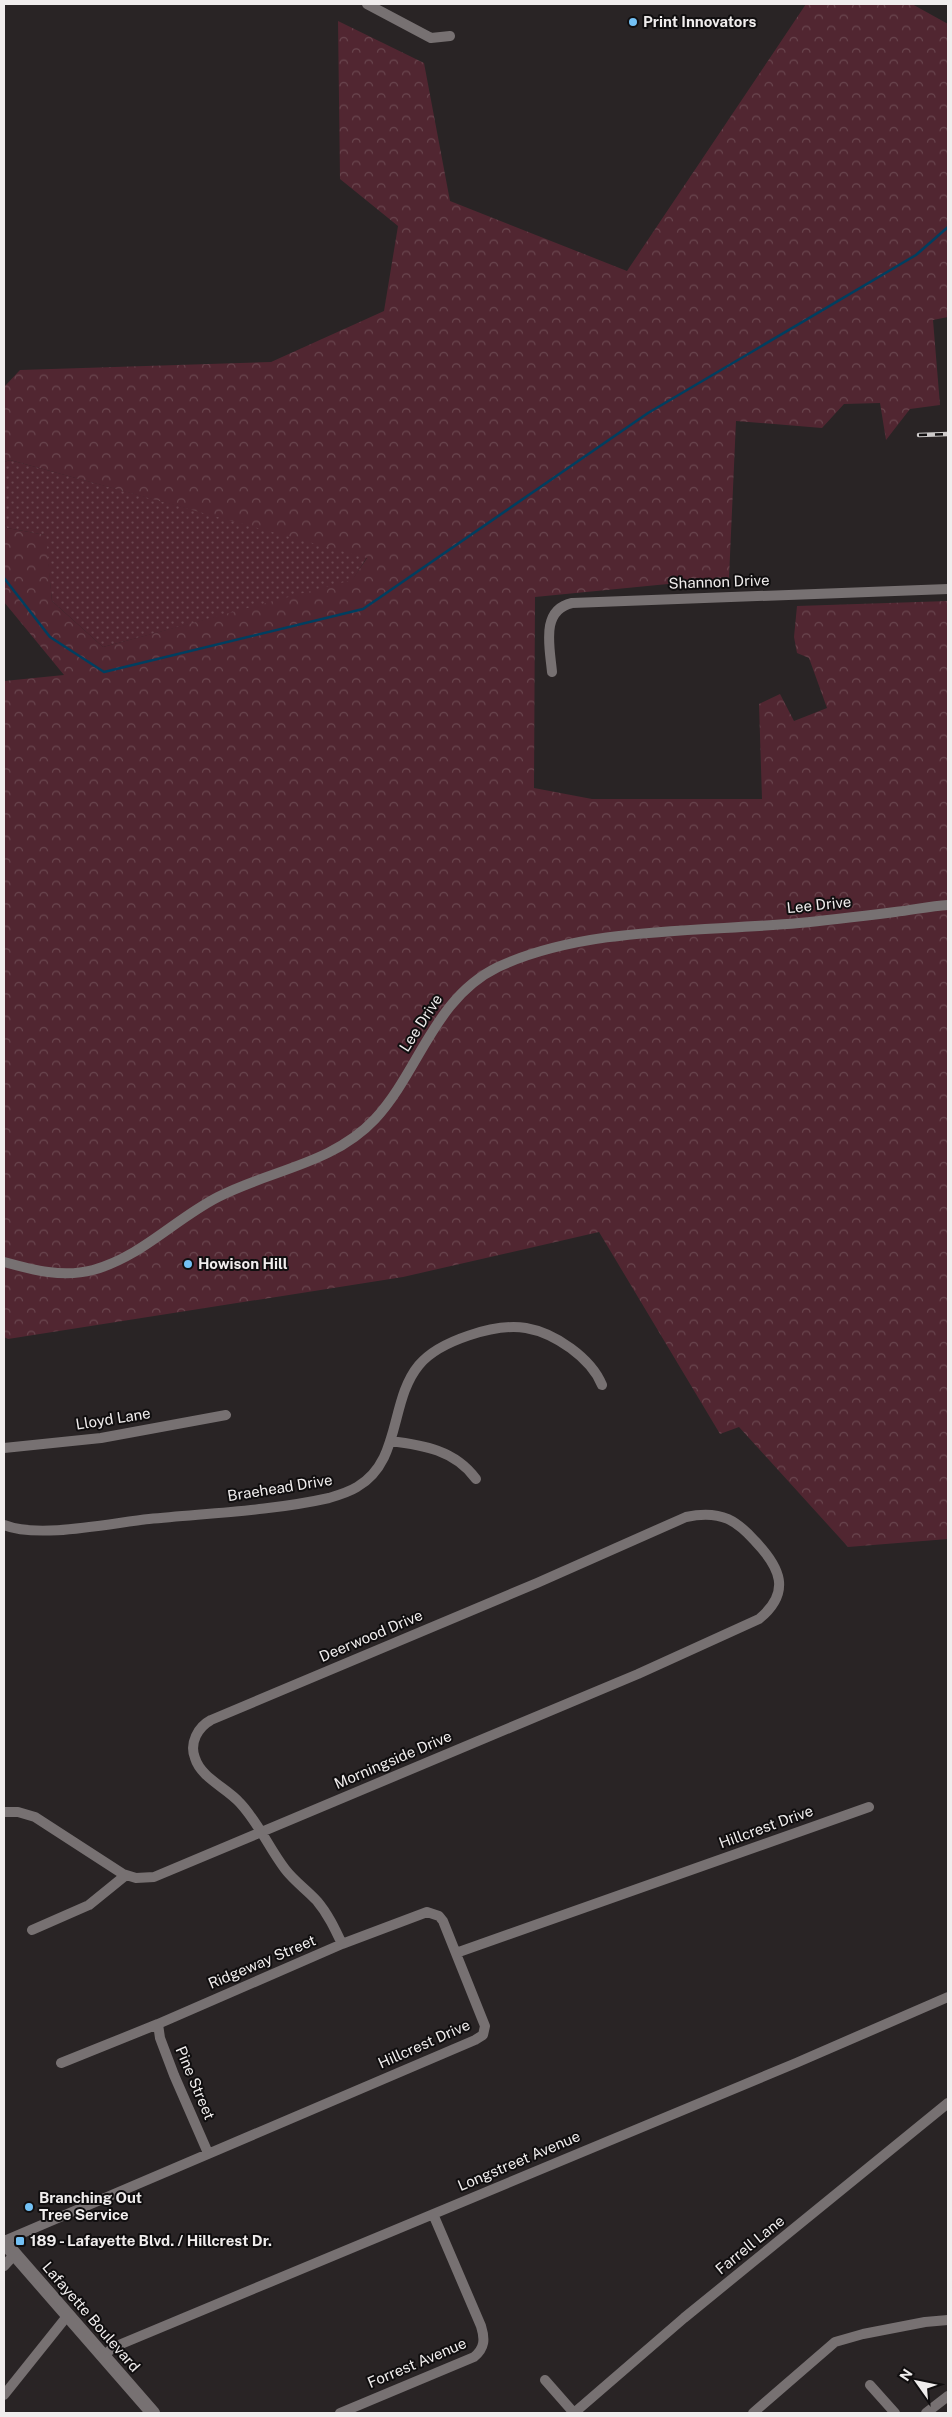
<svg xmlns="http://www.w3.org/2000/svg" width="952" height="2417" font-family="'Public Sans',sans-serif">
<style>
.grass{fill:url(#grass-dots)}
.forest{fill:url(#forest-crowns)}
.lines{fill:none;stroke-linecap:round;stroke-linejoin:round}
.stream{stroke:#003f60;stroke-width:2.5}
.minor{stroke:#777172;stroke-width:10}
.secondary{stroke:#777172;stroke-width:14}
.rail-casing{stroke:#cdcaca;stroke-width:4.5}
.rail{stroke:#100e0f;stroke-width:2.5;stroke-dasharray:8;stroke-linecap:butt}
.poi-dot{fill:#73c1f5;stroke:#100e0f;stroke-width:2}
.labels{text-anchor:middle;stroke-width:4;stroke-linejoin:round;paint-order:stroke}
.poi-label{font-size:15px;font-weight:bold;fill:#f0eded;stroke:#100e0f;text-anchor:start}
.street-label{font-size:15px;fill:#f0eded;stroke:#100e0f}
</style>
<defs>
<pattern id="grass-dots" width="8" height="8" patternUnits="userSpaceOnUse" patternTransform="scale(1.25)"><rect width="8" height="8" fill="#512631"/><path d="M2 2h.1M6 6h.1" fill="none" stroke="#6a464f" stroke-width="1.8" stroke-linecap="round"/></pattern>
<pattern id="forest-crowns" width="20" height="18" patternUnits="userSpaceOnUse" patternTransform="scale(1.25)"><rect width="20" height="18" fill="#512631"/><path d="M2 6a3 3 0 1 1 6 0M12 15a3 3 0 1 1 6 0" fill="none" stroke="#6a464f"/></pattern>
</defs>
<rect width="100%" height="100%" fill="#292425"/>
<path class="grass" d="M 10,460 L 367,557 L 352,581 L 103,647 L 52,601 L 45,535 L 7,528 L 4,524 L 4,462 Z"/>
<path class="forest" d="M 806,4 L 912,4 L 948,24 L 948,317 L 933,320 L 940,405 L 910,409 L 886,440 L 880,403 L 844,404 L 822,428 L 736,421 L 729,578 L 535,597 L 534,788 L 592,799 L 762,799 L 759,704 L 780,694 L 794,721 L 827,708 L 809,658 L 797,653 L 794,637 L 797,606 L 948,601 L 948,1539 L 848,1547 L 739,1427 L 720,1434 L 599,1232 L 403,1277 L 8,1339 L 4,1337 L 4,681 L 64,675 L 4,602 L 4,524 L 7,528 L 46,535 L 52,601 L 103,647 L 352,580 L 367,558 L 10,460 L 4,462 L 4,387 L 20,370 L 271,362 L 384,311 L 398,226 L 340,179 L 338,21 L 424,63 L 450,201 L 627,271 Z"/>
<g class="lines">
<path class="stream" d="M 4,578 L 50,637 L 104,672 L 363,609 L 648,413 L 916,255 L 948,227"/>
<path class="minor" d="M 367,4 L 431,38 L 450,36
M 552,672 C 550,648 540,610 572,603 L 948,589
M 4,1262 C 33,1270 63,1278 93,1270 C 141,1257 175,1219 218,1197 C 270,1170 333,1164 375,1119 C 420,1070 434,998 498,967 C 586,926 703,932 799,923 C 831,920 863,916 895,912 C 913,910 930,906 948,905
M 390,1441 C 423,1445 455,1450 476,1479
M 4,1448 L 101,1438 L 226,1415
M 4,1525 C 39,1539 111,1523 149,1519 C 209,1513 271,1511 329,1498 C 339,1495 349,1492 357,1487 C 402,1461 389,1401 419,1365 C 439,1341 495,1323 526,1328 C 555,1333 591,1358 602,1385
M 4,1812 L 18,1812 L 35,1817 L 123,1874 L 136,1878 L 154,1877 L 638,1674 L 759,1619 C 792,1592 780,1567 755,1541 C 747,1532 739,1524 728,1519 C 714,1513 700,1514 686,1517 L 537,1583 L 211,1720 C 198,1727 189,1743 195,1758 C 201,1778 227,1788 240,1803 C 258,1822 269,1848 285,1869 C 294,1881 307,1890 317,1901 C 328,1914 335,1929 342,1944
M 32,1930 L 89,1905 L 126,1875
M 456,1953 L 869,1807
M 158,2024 L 160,2038 L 174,2075 L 208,2153
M 4,2241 L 475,2040 L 483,2035 L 485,2026 L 443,1921 L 439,1916 L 427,1912 L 342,1944 L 158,2024 L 61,2063
M 4,2266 L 15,2254
M 103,2356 L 114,2347 L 796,2063 L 948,1997
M 545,2380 L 574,2413
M 870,2385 L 895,2413
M 4,2395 L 68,2315
M 340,2413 L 474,2357 C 485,2348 485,2339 481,2326 L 433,2214
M 574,2413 L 684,2318 L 948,2103
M 753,2413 L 835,2342 L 863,2334 L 925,2322 L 948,2320
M 926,2413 L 948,2396"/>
<path class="secondary" d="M 4,2242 L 153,2413"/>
<g class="rail-casing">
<path id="rail" d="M 919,435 L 948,434"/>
</g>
<use href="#rail" class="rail"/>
</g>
<g class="poi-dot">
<circle cx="633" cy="22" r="5"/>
<circle cx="188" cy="1264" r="5"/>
<circle cx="29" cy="2207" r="5"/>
<rect x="15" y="2236" width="10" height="10" rx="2.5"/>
</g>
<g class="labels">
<g class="poi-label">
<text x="643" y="27">Print Innovators</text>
<text x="198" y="1269">Howison Hill</text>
<text x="39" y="2203">Branching Out<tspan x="39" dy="17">Tree Service</tspan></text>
<text x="30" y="2246">189 - Lafayette Blvd. / Hillcrest Dr.</text>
</g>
<g class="street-label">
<text transform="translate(719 582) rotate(-2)" y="5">Shannon Drive</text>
<text transform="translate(819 905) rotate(-6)" y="5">Lee Drive</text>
<text transform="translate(421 1023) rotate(-57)" y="5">Lee Drive</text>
<text transform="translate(113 1419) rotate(-9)" y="5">Lloyd Lane</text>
<text transform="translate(280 1488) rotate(-9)" y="5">Braehead Drive</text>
<text transform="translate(371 1636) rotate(-23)" y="5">Deerwood Drive</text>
<text transform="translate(393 1760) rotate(-23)" y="5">Morningside Drive</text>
<text transform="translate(766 1827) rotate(-20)" y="5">Hillcrest Drive</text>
<text transform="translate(262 1962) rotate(-23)" y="5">Ridgeway Street</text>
<text transform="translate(424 2044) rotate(-24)" y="5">Hillcrest Drive</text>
<text transform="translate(195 2083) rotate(67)" y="5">Pine Street</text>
<text transform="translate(519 2161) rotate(-23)" y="5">Longstreet Avenue</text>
<text transform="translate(750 2245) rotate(-39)" y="5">Farrell Lane</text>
<text transform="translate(91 2317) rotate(49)" y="5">Lafayette Boulevard</text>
<text transform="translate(417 2363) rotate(-23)" y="5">Forrest Avenue</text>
</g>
</g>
<rect width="952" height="2417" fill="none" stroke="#f0eded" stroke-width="10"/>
<g transform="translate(917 2382) rotate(303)" stroke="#100e0f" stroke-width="4" paint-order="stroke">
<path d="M0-4L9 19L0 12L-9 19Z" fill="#f0eded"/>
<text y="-8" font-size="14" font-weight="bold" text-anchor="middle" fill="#f0eded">N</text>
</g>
</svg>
